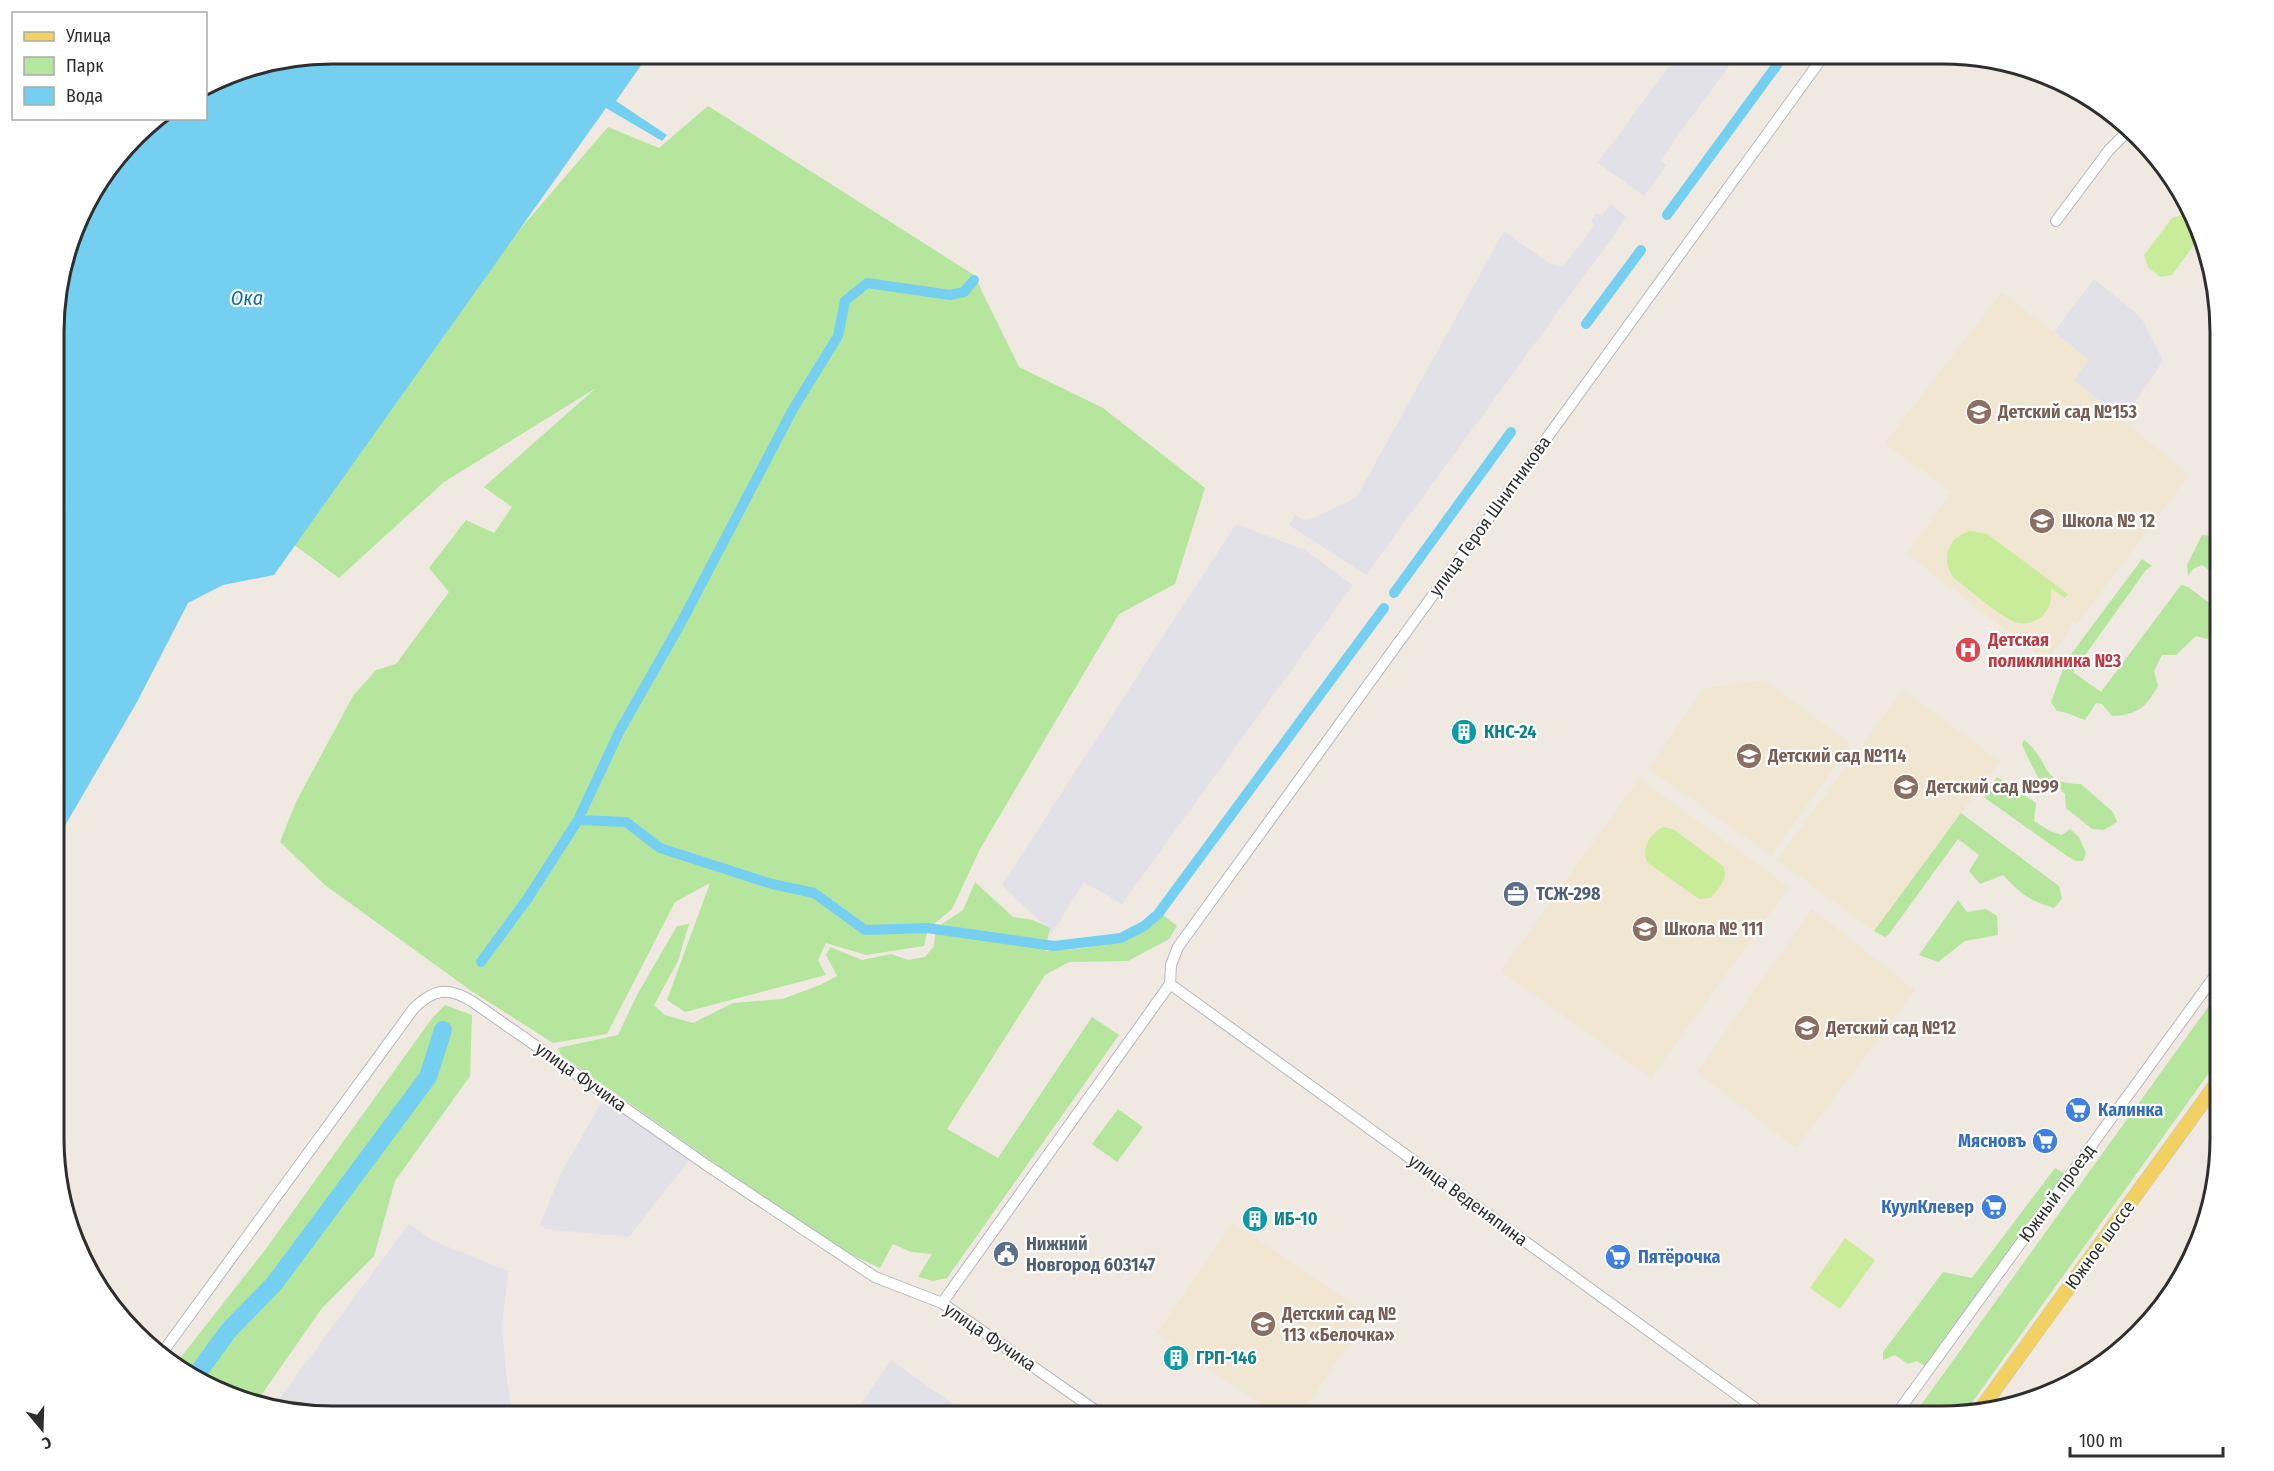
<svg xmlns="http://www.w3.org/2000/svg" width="2274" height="1471" font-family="'Fira Sans Condensed',sans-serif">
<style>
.industrial{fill:#e3e1e8}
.education{fill:#f0e6d1}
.green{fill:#b6e59e}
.pitch{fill:#c9ec9a}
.water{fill:#75cff0}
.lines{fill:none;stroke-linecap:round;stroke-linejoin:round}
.canal{stroke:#75cff0;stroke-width:10}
.river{stroke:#75cff0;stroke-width:18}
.minor-casing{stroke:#b4b7c1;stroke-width:12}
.major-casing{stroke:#c9c9c9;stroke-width:15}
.minor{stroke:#fff;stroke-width:10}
.major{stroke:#f2d163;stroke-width:14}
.labels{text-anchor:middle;stroke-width:4.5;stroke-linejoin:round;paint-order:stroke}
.education-label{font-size:18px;font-weight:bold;fill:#785e54;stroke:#fff;text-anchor:start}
.street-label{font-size:18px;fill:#2e2e2e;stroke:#fff}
.health-label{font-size:18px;font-weight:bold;fill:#be3a42;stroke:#fff;text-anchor:start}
.culture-label{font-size:18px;font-weight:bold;fill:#0d838f;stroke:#fff;text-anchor:start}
.service-label{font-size:18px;font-weight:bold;fill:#4e5e75;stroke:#fff;text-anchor:start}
.shop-label{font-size:18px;font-weight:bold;fill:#366cbe;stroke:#fff;text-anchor:start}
.water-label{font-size:20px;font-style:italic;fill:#0d6fa3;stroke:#fff}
.rim{fill:none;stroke:#2e2e2e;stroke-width:3}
</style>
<rect width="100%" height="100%" fill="#efe9e1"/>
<path class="industrial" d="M 1678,54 L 1738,54 L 1660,160 L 1666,165 L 1644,196 L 1598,163 Z
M 1610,204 L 1627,217 L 1366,575 L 1289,525 L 1295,515 L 1306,521 L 1356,498 L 1504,231 L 1550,264 L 1563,267 L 1595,225 L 1591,221 L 1597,213 L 1602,216 Z
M 2094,279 L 2140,316 L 2163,361 L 2123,420 L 2074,380 L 2089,360 L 2054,332 Z
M 1236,524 L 1305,550 L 1353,585 L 1122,904 L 1084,882 L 1052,933 L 1002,885 Z
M 603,1100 L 689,1160 L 629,1237 L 545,1229 L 540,1225 L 561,1173 Z
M 409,1224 L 434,1241 L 508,1271 L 502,1327 L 506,1373 L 513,1417 L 333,1417 L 273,1407 Z
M 891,1360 L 923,1383 L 972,1417 L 852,1417 Z"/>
<path class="education" d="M 2002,292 L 2089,360 L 2074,380 L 2189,475 L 2077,624 L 2072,622 L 2063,641 L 2045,660 L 1907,554 L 1952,492 L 1885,443 Z
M 1764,680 L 1851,744 L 1771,855 L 1648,768 L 1704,688 Z
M 1903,690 L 2000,761 L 1874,931 L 1777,860 Z
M 1639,779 L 1789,887 L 1651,1078 L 1501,971 Z
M 1812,909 L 1915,990 L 1796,1148 L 1697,1072 Z
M 1233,1223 L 1369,1315 L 1299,1417 L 1280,1417 L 1157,1333 Z"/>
<path class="green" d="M 708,106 L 974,275 L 1019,367 L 1103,408 L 1205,488 L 1175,584 L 1119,614 L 980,849 L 952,909 L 928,929 L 924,946 L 866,955 L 826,943 L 818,960 L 826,975 L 685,1012 L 667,1000 L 710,883 L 675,902 L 607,1034 L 553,1043 L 470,990 L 325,885 L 280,842 L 296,802 L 353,696 L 376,670 L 396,664 L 449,592 L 429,568 L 466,520 L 494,533 L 512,507 L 484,487 L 596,388 L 444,482 L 339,578 L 266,524 L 608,127 L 659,148 Z
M 2202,535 L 2212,536 L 2219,542 L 2219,577 L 2202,565 L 2193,569 L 2188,576 L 2187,565 Z
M 2142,559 L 2152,566 L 2146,570 L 2073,672 L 2101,692 L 2181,585 L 2188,587 L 2219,610 L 2219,626 L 2217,624 L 2207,639 L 2196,636 L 2176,655 L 2162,655 L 2154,671 L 2158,686 C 2146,707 2138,715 2112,716 L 2102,704 L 2096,703 L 2085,720 L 2067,713 L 2057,711 L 2051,702 L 2066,661 Z
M 2024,740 C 2052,761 2038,784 2081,784 L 2113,812 L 2117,822 L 2104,830 L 2092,829 L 2066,808 L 2065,794 L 2059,788 L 2045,793 C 2039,776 2028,761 2022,744 Z
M 1997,777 L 2036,803 L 2034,821 L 2050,831 L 2062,835 L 2070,829 L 2079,837 L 2086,853 L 2083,861 L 2076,861 L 2067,856 L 1985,798 L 1986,792 Z
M 1961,813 L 2059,886 L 2062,899 L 2054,908 C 2029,901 2020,893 2003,875 L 1980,884 L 1969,871 L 1979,855 L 1958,839 L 1889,934 L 1885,937 L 1874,931 Z
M 975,882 L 1013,917 L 1033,920 L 1050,928 L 1045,951 C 1094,949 1121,945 1158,911 L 1177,926 L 1169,939 L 1128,961 L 1069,962 L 1045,975 L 947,1129 L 998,1158 L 1092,1017 L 1119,1035 L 947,1278 L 933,1281 L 918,1277 L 932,1254 L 911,1252 L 893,1244 L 880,1268 L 831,1245 L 561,1055 L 558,1048 L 618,1035 L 637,995 L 677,926 L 689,924 L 678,961 L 654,1005 L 665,1015 L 693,1023 L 733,1003 L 782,999 L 820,985 L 837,976 L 826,955 L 830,947 L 862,960 L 891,954 L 908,960 L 925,957 L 934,946 L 936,928 L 963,910 Z
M 1958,900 L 1967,912 L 1986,909 L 1997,916 L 1998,935 L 1965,941 L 1938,962 L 1919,955 Z
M 2219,992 L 2219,1059 L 1963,1415 L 1913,1416 Z
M 445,1005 L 472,1015 L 470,1076 L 395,1181 L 374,1256 L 322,1308 L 255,1404 L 244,1402 L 178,1370 L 174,1366 L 265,1250 L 433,1017 Z
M 1118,1109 L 1143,1127 L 1117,1162 L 1092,1144 Z
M 2055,1168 L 2069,1176 L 1928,1368 L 1917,1361 L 1908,1364 L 1895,1355 L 1883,1360 L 1883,1352 L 1943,1272 L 1972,1278 Z"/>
<path class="pitch" d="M 2181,215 L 2190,218 L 2197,241 L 2172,275 L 2161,277 L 2148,268 L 2144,255 L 2172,218 Z
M 1970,531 L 1987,534 L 2068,594 L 2065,598 L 2051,588 C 2052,599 2050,610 2041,617 C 2034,623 2024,625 2015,622 C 2001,617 1967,588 1954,578 C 1940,559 1947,538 1970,531 Z
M 1663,827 L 1673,829 L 1723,866 C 1729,879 1719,887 1711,898 L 1699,899 L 1647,862 C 1641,849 1650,833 1663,827 Z
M 1845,1238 L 1875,1260 L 1840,1309 L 1810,1288 Z"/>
<path class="water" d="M 333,54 L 649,54 L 616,101 L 667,135 L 662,141 L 606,108 L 274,575 L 223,585 L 188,603 L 137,702 L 56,841 L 56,297 L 83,209 L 149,123 L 157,119 L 206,118 L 206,88 L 226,75 Z"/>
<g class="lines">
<path class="canal" d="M 1667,215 L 1785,54
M 1586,324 L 1641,250
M 1394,593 L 1511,432
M 578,820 L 619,732 L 681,623 L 793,409 L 838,336 L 845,301 L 867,283 L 950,295 L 964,292 L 974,280
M 481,962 L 528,898 L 578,820 L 626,822 L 660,848 L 772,884 L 814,893 L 865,930 L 927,928 L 1054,946 L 1121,938 L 1144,926 L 1158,914 L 1384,608"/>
<path class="river" d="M 194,1378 L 229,1330 L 274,1284 L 428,1077 L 443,1030"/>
<g class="minor-casing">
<path id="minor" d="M 2056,221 L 2109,150 L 2126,133
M 1170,984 L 1171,965 L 1178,947 L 1825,54
M 1170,984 L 1766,1416
M 942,1303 L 1170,984
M 162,1353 L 414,1008 C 435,988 449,987 473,1002 L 705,1164 L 875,1277 L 942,1303 L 1105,1417
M 1895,1416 L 2219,970"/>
</g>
<g class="major-casing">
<path id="major" d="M 1980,1410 L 2219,1080"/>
</g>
<use href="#minor" class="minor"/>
<use href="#major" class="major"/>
</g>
<defs>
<g id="school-disc" transform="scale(1.35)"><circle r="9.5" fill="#8d6e63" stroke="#fff"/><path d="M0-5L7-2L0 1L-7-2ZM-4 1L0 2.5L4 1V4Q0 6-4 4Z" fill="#fff"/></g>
<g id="hospital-disc" transform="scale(1.35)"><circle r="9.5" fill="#e0444e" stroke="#fff"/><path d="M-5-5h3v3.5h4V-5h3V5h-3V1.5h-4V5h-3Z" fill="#fff"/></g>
<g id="building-disc" transform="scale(1.35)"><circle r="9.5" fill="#0f9aa8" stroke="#fff"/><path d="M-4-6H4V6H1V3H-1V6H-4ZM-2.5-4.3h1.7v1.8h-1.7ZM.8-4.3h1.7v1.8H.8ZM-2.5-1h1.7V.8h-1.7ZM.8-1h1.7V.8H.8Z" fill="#fff"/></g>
<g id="office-disc" transform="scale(1.35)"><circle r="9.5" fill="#5c6f8a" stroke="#fff"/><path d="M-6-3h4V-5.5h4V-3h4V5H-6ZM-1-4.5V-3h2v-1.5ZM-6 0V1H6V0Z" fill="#fff"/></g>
<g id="supermarket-disc" transform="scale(1.35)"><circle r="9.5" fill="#3f7fe0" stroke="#fff"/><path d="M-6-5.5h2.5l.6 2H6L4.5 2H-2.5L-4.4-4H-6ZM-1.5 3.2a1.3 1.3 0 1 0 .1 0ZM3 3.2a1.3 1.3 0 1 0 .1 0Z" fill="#fff"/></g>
<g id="civic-disc" transform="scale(1.35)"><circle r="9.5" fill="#5c6f8a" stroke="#fff"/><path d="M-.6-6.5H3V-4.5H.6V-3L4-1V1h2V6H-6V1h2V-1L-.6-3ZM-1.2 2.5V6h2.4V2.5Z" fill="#fff"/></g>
</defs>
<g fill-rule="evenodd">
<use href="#school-disc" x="1979" y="412"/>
<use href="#school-disc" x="2042" y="521"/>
<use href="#hospital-disc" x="1968" y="650"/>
<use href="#building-disc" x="1464" y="732"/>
<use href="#school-disc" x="1749" y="756"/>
<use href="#school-disc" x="1906" y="787"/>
<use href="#office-disc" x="1516" y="894"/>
<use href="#school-disc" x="1645" y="929"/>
<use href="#school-disc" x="1807" y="1028"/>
<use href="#supermarket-disc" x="2078" y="1110"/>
<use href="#supermarket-disc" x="2045" y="1141"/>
<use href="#supermarket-disc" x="1994" y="1207"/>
<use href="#building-disc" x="1255" y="1219"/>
<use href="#civic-disc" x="1006" y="1254"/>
<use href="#supermarket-disc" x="1618" y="1257"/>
<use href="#school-disc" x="1263" y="1324"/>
<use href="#building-disc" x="1176" y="1358"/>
</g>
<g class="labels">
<g class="education-label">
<text x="1998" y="418">Детский сад №153</text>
<text x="2062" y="527">Школа № 12</text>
<text x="1768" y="762">Детский сад №114</text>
<text x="1926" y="793">Детский сад №99</text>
<text x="1664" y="935">Школа № 111</text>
<text x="1826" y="1034">Детский сад №12</text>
<text x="1282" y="1320">Детский сад №<tspan x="1282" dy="21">113 «Белочка»</tspan></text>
</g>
<g class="street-label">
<text transform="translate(1490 516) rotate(-54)" y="6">улица Героя Шнитникова</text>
<text transform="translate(581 1077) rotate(35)" y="6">улица Фучика</text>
<text transform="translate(2057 1193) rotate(-54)" y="6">Южный проезд</text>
<text transform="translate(1468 1200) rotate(36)" y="6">улица Веденяпина</text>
<text transform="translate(2100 1245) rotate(-54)" y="6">Южное шоссе</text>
<text transform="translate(990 1337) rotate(34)" y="6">улица Фучика</text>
</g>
<g class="health-label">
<text x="1988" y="646">Детская<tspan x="1988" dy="21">поликлиника №3</tspan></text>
</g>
<g class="culture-label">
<text x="1484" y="738">КНС-24</text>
<text x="1274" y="1225">ИБ-10</text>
<text x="1196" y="1364">ГРП-146</text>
</g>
<g class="service-label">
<text x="1536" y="900">ТСЖ-298</text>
<text x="1026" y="1250">Нижний<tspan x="1026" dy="21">Новгород 603147</tspan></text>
</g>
<g class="shop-label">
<text x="2098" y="1116">Калинка</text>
<text x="2026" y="1147" text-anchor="end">Мясновъ</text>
<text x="1974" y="1213" text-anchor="end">КуулКлевер</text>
<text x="1638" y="1263">Пятёрочка</text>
</g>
<g class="water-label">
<text x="247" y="305">Ока</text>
</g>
</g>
<path d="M0 0H2274V1471H0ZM332 64H1942A268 268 0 0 1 2210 332V1138A268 268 0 0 1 1942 1406H332A268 268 0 0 1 64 1138V332A268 268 0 0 1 332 64Z" fill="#fff" fill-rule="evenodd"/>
<path class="rim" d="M332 64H1942A268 268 0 0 1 2210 332V1138A268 268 0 0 1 1942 1406H332A268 268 0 0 1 64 1138V332A268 268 0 0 1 332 64Z"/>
<rect x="12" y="12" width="195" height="108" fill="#ffffff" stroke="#ababab" stroke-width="1.5"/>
<rect x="24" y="32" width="30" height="9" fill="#f2d163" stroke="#ababab" stroke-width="1.5"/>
<text x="66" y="42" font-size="18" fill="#2e2e2e">Улица</text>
<rect x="24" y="57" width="30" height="18" fill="#b6e59e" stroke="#ababab" stroke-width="1.5"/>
<text x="66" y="72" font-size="18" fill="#2e2e2e">Парк</text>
<rect x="24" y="87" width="30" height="18" fill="#75cff0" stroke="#ababab" stroke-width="1.5"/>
<text x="66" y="102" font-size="18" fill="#2e2e2e">Вода</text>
<g transform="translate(42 1429) rotate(161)" stroke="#ffffff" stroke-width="4.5" paint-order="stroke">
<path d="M0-4.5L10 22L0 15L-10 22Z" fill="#2e2e2e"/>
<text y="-9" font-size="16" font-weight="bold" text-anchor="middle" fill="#2e2e2e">С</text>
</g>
<path d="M2070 1447v9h153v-9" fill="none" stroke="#2e2e2e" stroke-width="3"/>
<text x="2079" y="1447" font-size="18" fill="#2e2e2e" stroke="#ffffff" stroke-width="4.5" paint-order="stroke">100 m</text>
</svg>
